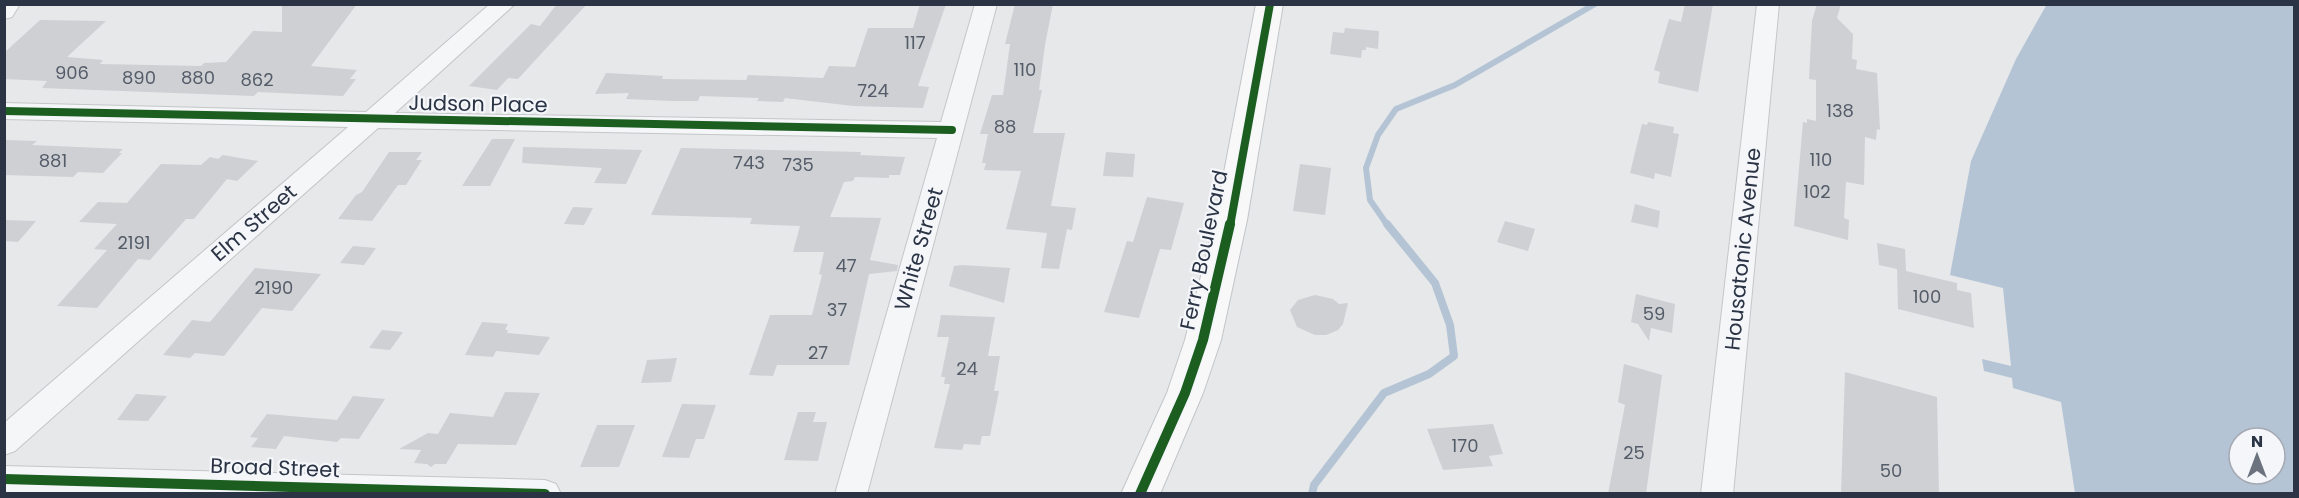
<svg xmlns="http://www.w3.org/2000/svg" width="2299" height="498" font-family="Poppins,sans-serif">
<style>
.water{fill:#b4c4d5;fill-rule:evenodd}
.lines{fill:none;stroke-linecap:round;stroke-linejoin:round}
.stream-far1{stroke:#b4c4d5;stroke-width:6}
.stream{stroke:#b4c4d5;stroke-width:8}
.building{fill:#ced0d3}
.minor-casing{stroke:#c4c6c8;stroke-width:2}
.major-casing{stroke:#c2c5c8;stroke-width:2}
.minor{fill:#f5f6f7;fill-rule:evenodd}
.major{fill:#f8f8f8;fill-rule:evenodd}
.cycleway-far1-casing{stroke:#f4f6f9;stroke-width:11}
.cycleway-casing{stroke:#f4f6f9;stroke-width:14}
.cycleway-far1{stroke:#1b5e20;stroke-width:8}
.cycleway{stroke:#1b5e20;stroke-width:10}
.labels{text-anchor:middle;stroke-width:4.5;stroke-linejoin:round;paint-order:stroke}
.number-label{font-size:18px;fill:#545c69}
.street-label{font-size:21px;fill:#2b3445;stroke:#f4f6f9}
</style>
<rect width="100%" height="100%" fill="#e6e8ea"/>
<path class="water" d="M 2047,4 L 2294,5 L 2294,493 L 2075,493 L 2061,402 L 2013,388 L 2012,378 L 1984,371 L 1982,359 L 2011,366 L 2003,288 L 1950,275 L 1971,161 L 2016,59 ZM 2239,438 L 2275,438 L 2275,474 L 2239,474 Z"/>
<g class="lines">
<path class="stream-far1" d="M 1388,226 L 1370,200 L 1366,168 L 1378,135 L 1396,109 L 1455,85 L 1595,4"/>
<path class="stream" d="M 1312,494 L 1314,485 L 1384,393 L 1429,374 L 1454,356 L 1450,325 L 1435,283 L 1387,224"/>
</g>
<path class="building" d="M 282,4 L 357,4 L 311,66 L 357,70 L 350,79 L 356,79 L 343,96 L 258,92 L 254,96 L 42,88 L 47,81 L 4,79 L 4,53 L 40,20 L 106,21 L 67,57 L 103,60 L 100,64 L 201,66 L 204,63 L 226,62 L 253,31 L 282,32 Z
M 557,4 L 587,4 L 518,79 L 508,78 L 497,90 L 469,86 L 531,24 L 540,26 Z
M 920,4 L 946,4 L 918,86 L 929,87 L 923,108 L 853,106 L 785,98 L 783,102 L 757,101 L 759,98 L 700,96 L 698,101 L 674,101 L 626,99 L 629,93 L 595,94 L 606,73 L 663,76 L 662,79 L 746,80 L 748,75 L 823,78 L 829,66 L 855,67 L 868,28 L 913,28 Z
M 1015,4 L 1053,4 L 1045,45 L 1039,90 L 1042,90 L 1033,133 L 1065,133 L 1051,206 L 1076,208 L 1072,230 L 1067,229 L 1059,269 L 1041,268 L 1047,233 L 1006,229 L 1021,171 L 984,170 L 986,163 L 982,163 L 988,134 L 980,134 L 992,95 L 1003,95 L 1010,44 L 1005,44 Z
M 1685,4 L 1713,4 L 1698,92 L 1658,83 L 1660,72 L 1654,70 L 1669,19 L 1681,22 Z
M 1817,4 L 1841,4 L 1837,18 L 1853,34 L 1852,59 L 1857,60 L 1856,69 L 1877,73 L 1880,130 L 1877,129 L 1876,140 L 1865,137 L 1864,185 L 1846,182 L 1844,218 L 1849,220 L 1848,240 L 1794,226 L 1803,122 L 1807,123 L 1807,119 L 1816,121 L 1816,80 L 1809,79 L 1812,21 Z
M 1345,28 L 1379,31 L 1378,49 L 1366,47 L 1366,50 L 1362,50 L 1361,58 L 1330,54 L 1333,32 L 1344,33 Z
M 1648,122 L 1674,127 L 1673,133 L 1679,134 L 1671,177 L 1655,173 L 1654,179 L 1630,173 L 1642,124 L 1647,125 Z
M 492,139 L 515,139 L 490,186 L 462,186 Z
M 4,140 L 37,141 L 32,145 L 123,149 L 119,153 L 122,153 L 103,173 L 78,172 L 73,177 L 4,175 Z
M 523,147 L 642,150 L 626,184 L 594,183 L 602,168 L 522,163 Z
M 681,148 L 861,152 L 860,155 L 905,157 L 900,175 L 889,175 L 889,178 L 855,177 L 853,181 L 844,182 L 830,217 L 881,218 L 870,260 L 898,265 L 897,271 L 869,274 L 849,365 L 777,365 L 773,376 L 749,375 L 770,315 L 812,315 L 822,275 L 819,274 L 824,252 L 793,252 L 800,226 L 750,224 L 752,218 L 651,215 Z
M 389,152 L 422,152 L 416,160 L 422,160 L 406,185 L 398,185 L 372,221 L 338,219 L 356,195 L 362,192 Z
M 1106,152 L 1135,154 L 1133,177 L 1103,176 Z
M 223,155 L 258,161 L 237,181 L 227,179 L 194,219 L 186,219 L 150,260 L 138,259 L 97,308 L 57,306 L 107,250 L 94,249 L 117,224 L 79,222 L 98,202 L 127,203 L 161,164 L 201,165 L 210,157 L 218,159 Z
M 1300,164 L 1331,168 L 1325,215 L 1293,211 Z
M 1147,197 L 1184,203 L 1171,250 L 1160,249 L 1139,318 L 1104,312 L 1127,241 L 1133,242 Z
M 1635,204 L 1660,211 L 1658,228 L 1631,222 Z
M 573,207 L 593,208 L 584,225 L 564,224 Z
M 4,220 L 36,221 L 18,242 L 4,241 Z
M 1505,221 L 1535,229 L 1528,251 L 1497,242 Z
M 1877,243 L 1905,249 L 1906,271 L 1957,283 L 1957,290 L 1971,293 L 1974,328 L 1898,309 L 1897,269 L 1879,265 Z
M 353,246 L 376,248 L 364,265 L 340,263 Z
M 962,265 L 1010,268 L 1004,303 L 949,286 L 954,266 Z
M 255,268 L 321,274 L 292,311 L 262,308 L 224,356 L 195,353 L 190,358 L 163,355 L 192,320 L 210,322 Z
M 1636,294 L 1675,304 L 1672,333 L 1651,328 L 1649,341 L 1638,324 L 1631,322 Z
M 1315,295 L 1333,299 L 1339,304 L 1348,303 L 1343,324 L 1338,330 L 1326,335 L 1315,335 L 1297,327 L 1290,310 L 1298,300 Z
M 941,315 L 995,317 L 988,356 L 1000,356 L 994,391 L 999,391 L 990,436 L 982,436 L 980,445 L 964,444 L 962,450 L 934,448 L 950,384 L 944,384 L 945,377 L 941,377 L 949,337 L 937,337 Z
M 482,322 L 508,324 L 505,330 L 508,330 L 507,333 L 550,337 L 539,355 L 496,351 L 493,357 L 465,355 Z
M 382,330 L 403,332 L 390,350 L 369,348 Z
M 677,358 L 671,382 L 641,383 L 647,360 Z
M 1624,364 L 1662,375 L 1646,494 L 1608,494 L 1625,405 L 1618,402 Z
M 1845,372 L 1937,397 L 1939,494 L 1841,494 Z
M 505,392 L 540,393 L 516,445 L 458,444 L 446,464 L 435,464 L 431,467 L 427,464 L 414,463 L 421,450 L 399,449 L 428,433 L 438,434 L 450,413 L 493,417 Z
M 136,394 L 167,396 L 148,421 L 117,420 Z
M 353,396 L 385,399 L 359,439 L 341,438 L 337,442 L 284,436 L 276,449 L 251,447 L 258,438 L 250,437 L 267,414 L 337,420 Z
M 682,404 L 716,405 L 704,439 L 696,439 L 689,458 L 662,457 Z
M 798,412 L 816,412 L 813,422 L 827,422 L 818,461 L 784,460 Z
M 1493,424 L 1503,454 L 1489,456 L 1493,466 L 1443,470 L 1427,429 Z
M 597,425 L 635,425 L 619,467 L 580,467 Z"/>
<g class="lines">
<g class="minor-casing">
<path id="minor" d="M 4,4 L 20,4 L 12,17 L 4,19 Z
M 490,4 L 515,4 L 395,113 L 941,122 L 975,4 L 997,4 L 867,494 L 835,494 L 937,138 L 378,128 L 15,451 L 4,455 L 4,423 L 348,127 L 4,119 L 4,103 L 366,112 Z
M 1757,4 L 1779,4 L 1733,494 L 1701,494 Z
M 4,466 L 545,480 L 556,484 L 561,494 L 4,492 Z"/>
</g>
<g class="major-casing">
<path id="major" d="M 1256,4 L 1283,4 L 1247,220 L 1221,340 L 1203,393 L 1160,494 L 1121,494 L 1167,393 L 1185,340 L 1215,220 Z"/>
</g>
<use href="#minor" class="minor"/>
<use href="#major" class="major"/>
<g class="cycleway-far1-casing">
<path id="cycleway-far1" d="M 4,111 L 952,130
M 1230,226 L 1270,4"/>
</g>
<g class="cycleway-casing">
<path id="cycleway" d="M 4,479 L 545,494
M 1140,494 L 1185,393 L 1203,340 L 1230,224"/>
</g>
<use href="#cycleway-far1" class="cycleway-far1"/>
<use href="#cycleway" class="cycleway"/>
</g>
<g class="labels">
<g class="number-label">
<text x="915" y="49">117</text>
<text x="1025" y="76">110</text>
<text x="72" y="79">906</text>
<text x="139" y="84">890</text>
<text x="198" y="84">880</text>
<text x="257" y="86">862</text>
<text x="873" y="97">724</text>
<text x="1840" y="117">138</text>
<text x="1005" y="133">88</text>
<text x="1821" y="166">110</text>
<text x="53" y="167">881</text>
<text x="749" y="169">743</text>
<text x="798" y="171">735</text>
<text x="1817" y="198">102</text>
<text x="134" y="249">2191</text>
<text x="846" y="272">47</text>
<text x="274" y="294">2190</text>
<text x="1927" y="303">100</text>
<text x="837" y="316">37</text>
<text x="1654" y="320">59</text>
<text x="818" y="359">27</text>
<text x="967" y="375">24</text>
<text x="1465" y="452">170</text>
<text x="1634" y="459">25</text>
<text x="1891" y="477">50</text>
</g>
<g class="street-label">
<text transform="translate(478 104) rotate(1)" y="7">Judson Place</text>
<text transform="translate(254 223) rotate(-41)" y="7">Elm Street</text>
<text transform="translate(919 249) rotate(-74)" y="7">White Street</text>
<text transform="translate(1743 249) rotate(-84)" y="7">Housatonic Avenue</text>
<text transform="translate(1204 250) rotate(-78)" y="7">Ferry Boulevard</text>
<text transform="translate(275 468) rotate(2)" y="7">Broad Street</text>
</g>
</g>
<rect width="2299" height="498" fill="none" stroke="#2b3445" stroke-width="12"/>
<g transform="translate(2257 456)"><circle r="28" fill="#f4f6f9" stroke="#a4a8b1" stroke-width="1.5"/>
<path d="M0-4.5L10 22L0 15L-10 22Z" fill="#6c737f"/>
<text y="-9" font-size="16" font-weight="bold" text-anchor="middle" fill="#2b3445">N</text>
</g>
</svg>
